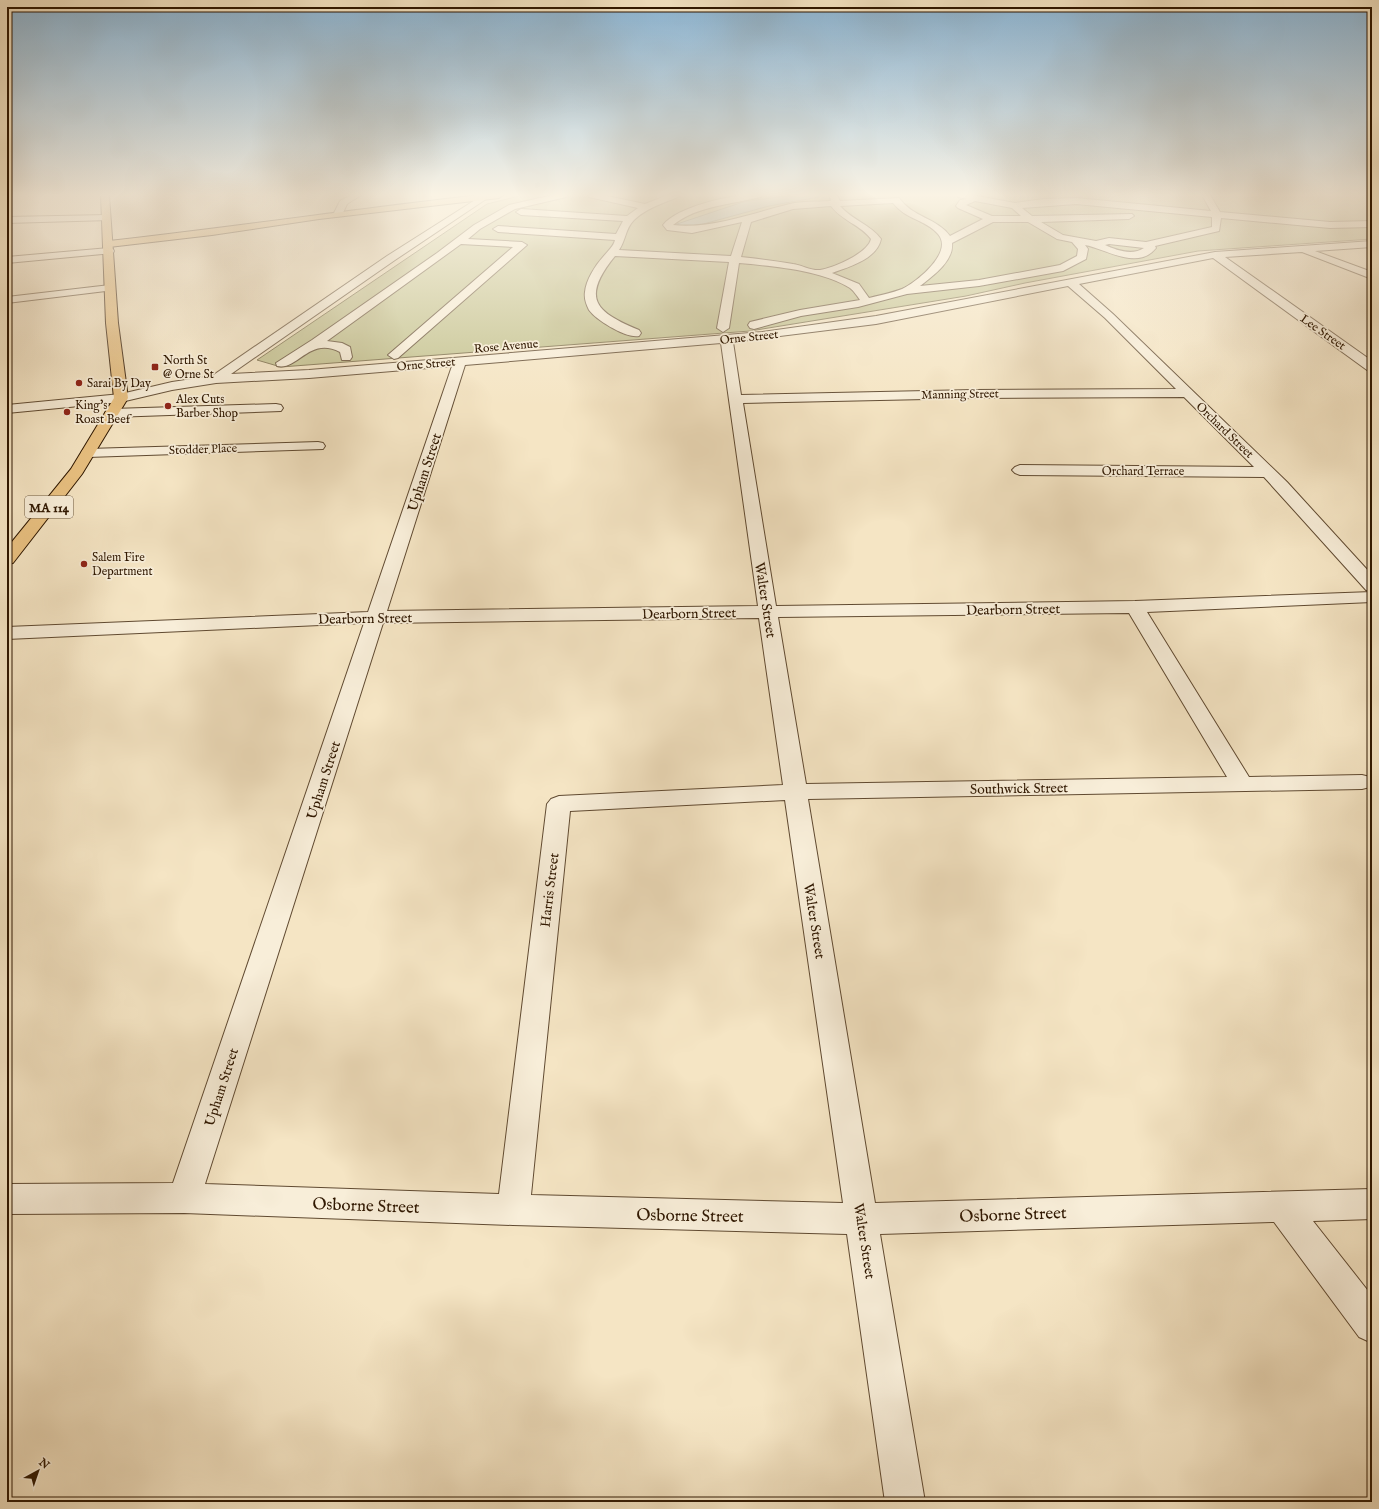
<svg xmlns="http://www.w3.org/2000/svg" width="1379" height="1509" font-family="'IM FELL English',serif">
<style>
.green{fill:#c3c28f;stroke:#796c48}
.water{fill:#a1bcbf;stroke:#737a73}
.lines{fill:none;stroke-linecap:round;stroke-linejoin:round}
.minor-casing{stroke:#604a31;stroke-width:2}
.major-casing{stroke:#2f1700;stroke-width:2}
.highway-casing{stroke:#2f1700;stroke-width:2}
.minor{fill:#f8eed9;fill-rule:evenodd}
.major{fill:#eac282;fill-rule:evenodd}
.highway{fill:#eac282;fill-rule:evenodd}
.poi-dot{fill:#8f2418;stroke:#f8eed9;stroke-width:1.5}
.labels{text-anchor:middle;stroke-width:3.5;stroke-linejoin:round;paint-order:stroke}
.far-street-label{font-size:12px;fill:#2f1700;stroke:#f8eed9}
.far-poi-label{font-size:12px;fill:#2f1700;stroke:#f8eed9;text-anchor:start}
.shield{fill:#f8eed9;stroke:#6b5841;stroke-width:1}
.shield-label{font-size:13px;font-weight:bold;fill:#2f1700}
.street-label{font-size:14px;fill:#2f1700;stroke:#f8eed9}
.near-street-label{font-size:17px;fill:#2f1700;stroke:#f8eed9}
</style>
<rect width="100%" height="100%" fill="#f5e5c4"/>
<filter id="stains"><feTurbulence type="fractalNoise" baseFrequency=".005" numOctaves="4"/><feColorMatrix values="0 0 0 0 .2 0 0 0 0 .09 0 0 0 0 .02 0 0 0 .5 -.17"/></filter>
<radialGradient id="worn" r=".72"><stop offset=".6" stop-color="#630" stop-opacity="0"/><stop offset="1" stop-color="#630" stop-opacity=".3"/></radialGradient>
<path class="green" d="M 523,195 L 1372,195 L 1372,239 L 1198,251 L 1025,283 L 966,296 L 750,331 L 281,367 L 257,360 L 487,204 Z"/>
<path class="water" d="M 791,195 L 814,195 L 819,197 L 769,206 L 696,226 L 681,226 L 677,224 L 743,202 Z"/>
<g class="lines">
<g class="minor-casing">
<path id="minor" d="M 351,195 L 361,195 L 347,204 L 342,215 L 336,215 L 334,213 L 340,201 Z
M 483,195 L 492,195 L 395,260 L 231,374 L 309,370 L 762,332 L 876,316 L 1215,252 L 1372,241 L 1372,247 L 1315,251 L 1372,272 L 1372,279 L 1302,252 L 1225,257 L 1372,361 L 1372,371 L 1367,370 L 1213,258 L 1079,284 L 1113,314 L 1287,482 L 1372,575 L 1372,591 L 1366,590 L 1264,477 L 1020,475 L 1015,473 L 1012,470 L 1015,467 L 1020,465 L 1254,467 L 1184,397 L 974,398 L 743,403 L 776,606 L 1135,601 L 1372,592 L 1372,602 L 1147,612 L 1249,777 L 1362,775 L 1370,777 L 1372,780 L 1370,787 L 1362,789 L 808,799 L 875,1203 L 1372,1189 L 1372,1219 L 1313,1221 L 1372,1296 L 1372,1343 L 1359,1337 L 1274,1222 L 880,1234 L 925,1502 L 885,1502 L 847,1234 L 513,1225 L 184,1213 L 7,1214 L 7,1184 L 173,1183 L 364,623 L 7,639 L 7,627 L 368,612 L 452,366 L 309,378 L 216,383 L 172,390 L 121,402 L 7,413 L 7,405 L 121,394 L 172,382 L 212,376 L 387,256 ZM 1068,286 L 1105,318 L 1176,389 L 974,390 L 741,395 L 733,342 L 876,324 ZM 721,343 L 758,606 L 387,611 L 465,365 ZM 1129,613 L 1227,777 L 806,784 L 778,617 ZM 759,618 L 783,785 L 559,796 L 551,799 L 547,804 L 499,1194 L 205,1184 L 383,623 ZM 785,800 L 843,1203 L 531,1195 L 570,811 Z
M 553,195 L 567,195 L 566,197 L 515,209 L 480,229 L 468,239 L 522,242 L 527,245 L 398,358 L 394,359 L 388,355 L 513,247 L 461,244 L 327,341 L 342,343 L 350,347 L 352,357 L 350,360 L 342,360 L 340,352 C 309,336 298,371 277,366 L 276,363 L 312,340 L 437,253 L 474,225 L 509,205 Z
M 588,195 L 602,195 L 645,204 L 668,195 L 680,195 C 676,199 669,200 663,203 C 653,207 642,212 634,220 C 625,229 626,240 619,250 L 731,256 L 742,222 L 692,233 L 667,230 L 663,225 C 678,206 740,192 762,195 L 761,197 C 733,204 696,206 673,225 C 713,229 752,213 790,204 C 802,201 817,202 830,201 L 831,200 L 829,195 L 837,195 L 840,201 L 899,198 C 912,217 937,218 950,236 L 983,219 L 958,208 L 956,206 L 960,200 L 967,199 L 958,197 L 957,195 L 972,195 L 1015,203 L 1044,199 L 1076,198 L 1211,211 L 1202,195 L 1210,195 L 1220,212 L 1330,222 L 1372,221 L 1372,227 L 1330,228 L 1221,218 L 1219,231 L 1155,246 L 1156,248 C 1138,271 1106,249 1085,245 L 1088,249 L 1086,259 L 1063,271 L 979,286 L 907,294 L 858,307 L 801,316 L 754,329 L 750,328 L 748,325 L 750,322 L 800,310 L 860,300 C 857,296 854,291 850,288 C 822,270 772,266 739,263 L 729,328 L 723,332 L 717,328 L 729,262 L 615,256 C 580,299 596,312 639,330 L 641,333 L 639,336 C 627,339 596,320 589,310 C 586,304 584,298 585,292 C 586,280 595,266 603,257 C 607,252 614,246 615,240 L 498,232 L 493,229 L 498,226 L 616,234 L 623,221 L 521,215 L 516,212 L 521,209 L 627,216 L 638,208 L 589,197 ZM 975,201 L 1012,208 L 1021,216 L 992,216 L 966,205 ZM 893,203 C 905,219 926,220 938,234 C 954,252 917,282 902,289 C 892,293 880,295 869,298 L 859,284 L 832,273 C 849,267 877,259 881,239 C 870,224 852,220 840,206 ZM 1076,204 L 1212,217 L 1212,227 L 1146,242 L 1109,238 L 1096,241 L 1063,235 L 1041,222 L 1129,219 L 1134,216 L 1132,214 L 1032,216 L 1022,208 ZM 831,206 C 842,221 861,225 871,239 C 868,253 834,268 820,270 C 812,271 801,265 793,264 C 776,261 758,259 741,257 L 751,222 L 793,209 ZM 993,222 L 1028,222 L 1057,239 L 1072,242 L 1078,249 L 1077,256 L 1060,265 L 979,280 L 920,286 C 933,276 954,261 952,243 ZM 1109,244 L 1144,248 C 1132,256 1116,250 1105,245 Z
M 1366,195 L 1372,195 L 1372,199 L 1367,197 Z
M 107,215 L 110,216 L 110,220 L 7,223 L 7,217 Z
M 109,248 L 113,249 L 114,251 L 113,253 L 7,263 L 7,257 Z
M 110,285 L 114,286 L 115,288 L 114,290 L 7,303 L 7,297 Z
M 276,404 L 281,405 L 283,408 L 281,411 L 112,417 L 107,416 L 105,413 L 107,410 L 112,409 Z
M 318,442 L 323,443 L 325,446 L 323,449 L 88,457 L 83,456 L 81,453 L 83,450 L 88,449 Z"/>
</g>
<g class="major-casing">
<path id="major" d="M 479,195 L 503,195 L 499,198 L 319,219 L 212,235 L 109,247 L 104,244 L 109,241 C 233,227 356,209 479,195 Z"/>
</g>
<g class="highway-casing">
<path id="highway" d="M 101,195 L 109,195 L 118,323 L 128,398 L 82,474 L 13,563 L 7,564 L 7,548 L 71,469 L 114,398 L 106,323 Z"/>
</g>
<use href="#minor" class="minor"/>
<use href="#major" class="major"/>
<use href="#highway" class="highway"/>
</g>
<linearGradient id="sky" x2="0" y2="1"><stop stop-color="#8bb7d8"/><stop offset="0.48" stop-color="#faf3e4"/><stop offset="1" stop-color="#faf3e4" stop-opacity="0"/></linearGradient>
<rect width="1379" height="406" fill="url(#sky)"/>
<g class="poi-dot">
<rect x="151" y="363" width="8" height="8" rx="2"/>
<circle cx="79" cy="383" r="4"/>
<circle cx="168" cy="406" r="4"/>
<circle cx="67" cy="412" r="4"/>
<circle cx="84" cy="564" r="4"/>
</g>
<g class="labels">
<g class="far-street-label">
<text transform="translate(1323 332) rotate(35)" y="4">Lee Street</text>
<text transform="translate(749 337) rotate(-6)" y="4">Orne Street</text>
<text transform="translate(506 346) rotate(-5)" y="4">Rose Avenue</text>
<text transform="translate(426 364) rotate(-5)" y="4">Orne Street</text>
<text transform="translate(960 394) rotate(-1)" y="4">Manning Street</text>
<text transform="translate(1225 430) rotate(44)" y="4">Orchard Street</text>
<text transform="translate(203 449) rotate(-2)" y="4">Stodder Place</text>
<text x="1143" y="475">Orchard Terrace</text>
</g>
<g class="far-poi-label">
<text x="163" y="364">North St<tspan x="163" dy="14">@ Orne St</tspan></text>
<text x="87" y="387">Sarai By Day</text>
<text x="176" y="403">Alex Cuts<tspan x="176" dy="14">Barber Shop</tspan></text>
<text x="75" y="409">King's<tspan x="75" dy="14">Roast Beef</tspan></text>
<text x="92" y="561">Salem Fire<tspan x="92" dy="14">Department</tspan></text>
</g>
<rect class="shield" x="25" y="496" width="48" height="22" rx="3"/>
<g class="shield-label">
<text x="49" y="512">MA 114</text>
</g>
<g class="street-label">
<text transform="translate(424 472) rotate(-72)" y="5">Upham Street</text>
<text transform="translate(766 600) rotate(81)" y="5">Walter Street</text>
<text transform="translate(1013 609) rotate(-1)" y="5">Dearborn Street</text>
<text transform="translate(689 613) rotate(-1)" y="5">Dearborn Street</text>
<text transform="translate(365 618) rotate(-1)" y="5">Dearborn Street</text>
<text transform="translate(323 780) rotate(-72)" y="5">Upham Street</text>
<text transform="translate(1019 788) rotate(-1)" y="5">Southwick Street</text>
<text transform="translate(549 890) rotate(-83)" y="5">Harris Street</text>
<text transform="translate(815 921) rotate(81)" y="5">Walter Street</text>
<text transform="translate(221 1087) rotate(-72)" y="5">Upham Street</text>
<text transform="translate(865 1241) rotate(81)" y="5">Walter Street</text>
</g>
<g class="near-street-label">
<text transform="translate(366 1205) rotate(2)" y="6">Osborne Street</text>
<text transform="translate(1013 1214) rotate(-2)" y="6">Osborne Street</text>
<text transform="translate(690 1215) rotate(1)" y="6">Osborne Street</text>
</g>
</g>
<rect width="1379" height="1509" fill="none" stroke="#f5e5c4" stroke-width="24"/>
<rect x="8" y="8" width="1363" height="1493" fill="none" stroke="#2f1700" stroke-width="2"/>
<rect x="12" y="12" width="1355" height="1485" fill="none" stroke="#2f1700"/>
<g transform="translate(38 1471) rotate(40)" stroke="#f8eed9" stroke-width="3" paint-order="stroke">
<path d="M0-3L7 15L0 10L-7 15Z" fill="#2f1700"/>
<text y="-6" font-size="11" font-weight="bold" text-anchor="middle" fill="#2f1700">N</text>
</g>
<rect width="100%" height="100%" filter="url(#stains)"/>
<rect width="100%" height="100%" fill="url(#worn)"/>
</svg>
